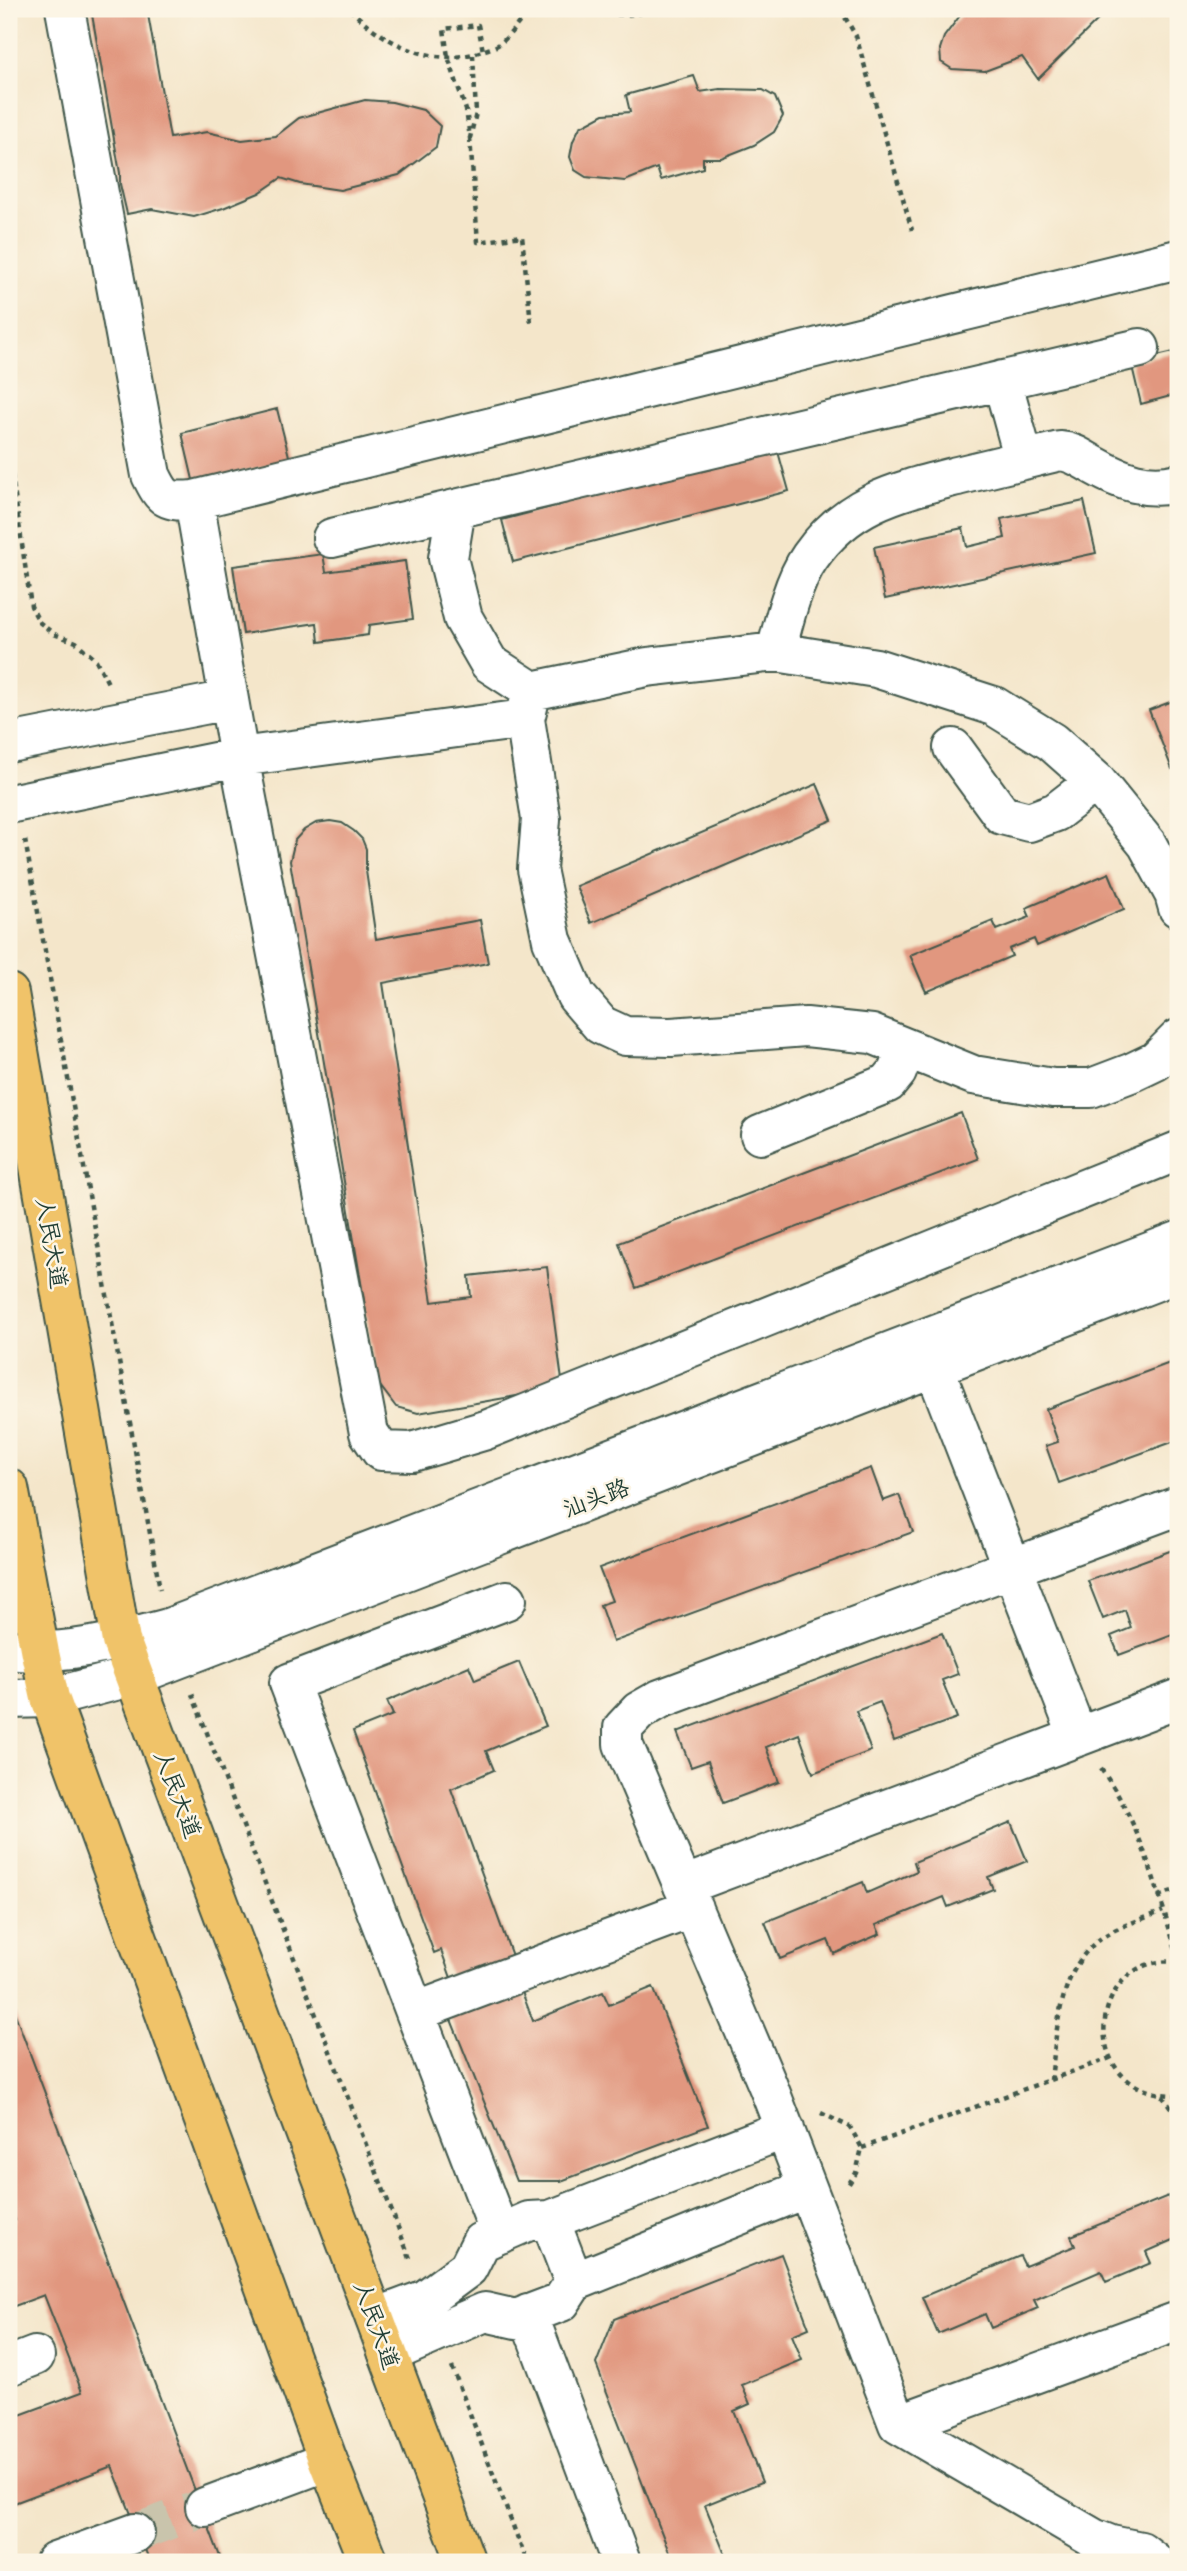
<svg xmlns="http://www.w3.org/2000/svg" width="1187" height="2571" font-family="Itim,'LXGW WenKai TC',sans-serif">
<style>
.building{fill:#e1977f}
.lines{fill:none;stroke-linecap:round;stroke-linejoin:round}
.minor-tunnel{stroke:#c9c4ac;stroke-width:38;stroke-dasharray:38 19;stroke-linecap:butt}
.minor-casing{stroke:#3f564a;stroke-width:42}
.major-casing{stroke:#3f564a;stroke-width:42}
.path{stroke:#3f564a;stroke-width:4.5;stroke-dasharray:5 5;stroke-linecap:butt}
.minor{stroke:#fff;stroke-width:38}
.major{stroke:#f0c369;stroke-width:38}
.labels{text-anchor:middle;stroke-width:5;stroke-linejoin:round;paint-order:stroke}
.street-label{font-size:23px;fill:#1f3d34;stroke:#fcf5e5}
</style>
<rect width="100%" height="100%" fill="#fcf5e5"/>
<filter id="ink" filterUnits="userSpaceOnUse"><feTurbulence type="fractalNoise" baseFrequency=".0143" numOctaves="2"/><feDisplacementMap in="SourceGraphic" scale="14" xChannelSelector="R" yChannelSelector="G"/><feConvolveMatrix kernelMatrix="1 2 1 2 8 2 1 2 1" color-interpolation-filters="sRGB"/></filter>
<filter id="wash" filterUnits="userSpaceOnUse"><feTurbulence type="fractalNoise" baseFrequency=".00686" numOctaves="4" result="noise"/><feDisplacementMap in="SourceGraphic" scale="28" xChannelSelector="R" yChannelSelector="G"/><feGaussianBlur stdDeviation="1.57" result="paint"/><feColorMatrix in="noise" values="0 0 0 0 0 0 0 0 0 0 0 0 0 0 0 0 0 1.4 0 .05"/><feComposite in="paint" operator="in"/></filter>
<g filter="url(#wash)">
<rect width="100%" height="100%" fill="#f4e6ca"/>
<g id="blocks">
<path class="building" d="M 91,9 L 147,9 L 170,138 L 207,132 L 242,140 L 276,136 L 299,118 L 365,100 L 392,102 L 423,110 L 440,126 L 436,147 L 399,175 L 340,190 L 300,184 L 281,178 L 259,193 L 223,208 L 194,217 L 152,209 L 127,214 L 120,184 L 120,173 Z
M 969,9 L 1109,9 L 1038,79 L 1022,57 L 985,71 L 952,69 L 941,62 L 940,49 L 944,37 L 962,13 Z
M 694,76 L 700,92 L 720,89 L 763,90 L 775,97 L 783,116 L 774,132 L 754,145 L 721,158 L 703,158 L 703,168 L 661,180 L 657,168 L 625,181 L 586,177 L 575,170 L 570,157 L 573,141 L 580,127 L 604,114 L 630,112 L 626,95 Z
M 1178,351 L 1178,394 L 1141,404 L 1131,362 Z
M 277,409 L 290,460 L 194,484 L 182,433 Z
M 777,448 L 789,491 L 513,562 L 502,520 Z
M 1084,501 L 1096,553 L 885,599 L 874,547 L 963,528 L 967,547 L 1005,538 L 1001,519 Z
M 323,554 L 326,572 L 405,561 L 413,619 L 369,625 L 368,635 L 319,642 L 317,623 L 243,634 L 233,566 Z
M 1178,699 L 1178,767 L 1172,769 L 1149,710 Z
M 817,784 L 832,820 L 591,923 L 576,886 Z
M 330,821 L 342,823 L 354,831 L 362,839 L 366,849 L 366,871 L 376,939 L 480,920 L 488,963 L 383,983 L 432,1302 L 471,1297 L 469,1276 L 547,1267 L 563,1388 L 418,1413 L 396,1407 L 378,1383 L 290,861 L 295,840 L 304,830 L 316,823 Z
M 1109,873 L 1124,909 L 1037,946 L 1034,939 L 1009,949 L 1012,956 L 926,992 L 910,955 L 993,921 L 997,930 L 1030,917 L 1026,908 Z
M 961,1113 L 978,1159 L 636,1288 L 619,1243 Z
M 1178,1360 L 1178,1440 L 1059,1483 L 1046,1446 L 1058,1442 L 1046,1409 Z
M 871,1468 L 883,1501 L 899,1495 L 913,1532 L 613,1642 L 600,1605 L 612,1601 L 599,1568 Z
M 1178,1548 L 1178,1633 L 1119,1655 L 1111,1636 L 1131,1628 L 1125,1610 L 1103,1619 L 1088,1581 Z
M 942,1633 L 958,1674 L 942,1680 L 957,1718 L 894,1741 L 880,1702 L 856,1711 L 871,1751 L 813,1773 L 799,1734 L 766,1747 L 779,1782 L 723,1803 L 708,1761 L 691,1767 L 677,1732 Z
M 519,1662 L 546,1726 L 486,1751 L 494,1770 L 451,1789 L 516,1967 L 455,1989 L 441,1950 L 434,1953 L 353,1731 L 393,1715 L 387,1701 L 469,1666 L 475,1680 Z
M 1011,1822 L 1027,1861 L 988,1877 L 993,1889 L 948,1907 L 944,1897 L 876,1925 L 880,1934 L 834,1954 L 828,1940 L 780,1959 L 765,1922 L 863,1882 L 867,1893 L 917,1871 L 914,1862 Z
M 519,1984 L 533,2021 L 603,1992 L 609,2005 L 653,1987 L 708,2126 L 561,2181 L 516,2181 L 448,2012 Z
M 9,1998 L 222,2562 L 150,2562 L 112,2466 L 9,2505 L 9,2419 L 82,2392 L 44,2295 L 9,2308 L 9,2222 L 15,2220 L 9,2205 Z
M 1168,2196 L 1178,2221 L 1178,2238 L 1146,2252 L 1151,2263 L 1106,2282 L 1101,2271 L 1034,2300 L 1038,2308 L 991,2328 L 985,2314 L 938,2334 L 922,2297 L 1020,2256 L 1025,2266 L 1075,2246 L 1071,2236 Z
M 781,2254 L 809,2328 L 792,2335 L 802,2360 L 742,2385 L 750,2404 L 734,2411 L 762,2482 L 705,2505 L 728,2562 L 673,2562 L 596,2364 L 614,2319 Z"/>
</g>
</g>
<g filter="url(#ink)">
<use href="#blocks" fill-opacity="0" stroke="#3f564a" stroke-width="2"/>
<g class="lines">
<path class="minor-tunnel" d="M 135,2533 L 205,2507"/>
<g class="minor-casing">
<path id="minor" d="M 65,9 L 151,475 C 163,500 167,502 194,500 L 1178,259
M 1002,380 L 1024,460
M 194,500 L 239,757 L 369,1433 L 381,1451 L 412,1452 L 486,1430 L 1178,1151
M 456,509 L 448,558 L 463,618 L 489,663 L 532,691 L 647,667 L 776,652 L 876,668 L 994,706 L 1052,742 L 1096,781 L 1147,844 L 1174,894 L 1178,908
M 332,538 L 1140,348
M 776,652 C 783,624 793,581 810,557 C 849,501 899,491 961,475 C 994,467 1027,459 1060,451 C 1074,452 1082,459 1095,466 C 1121,481 1148,491 1178,483
M 532,691 L 525,719 L 541,819 L 537,869 L 552,940 L 576,996 L 601,1025 L 625,1036 L 671,1037 L 806,1027 L 872,1034 L 973,1075 L 1053,1088 L 1091,1088 L 1133,1072 L 1156,1061 L 1178,1039
M 9,743 L 229,700
M 953,748 L 1002,815 L 1029,822 L 1056,812 L 1096,781
M 9,804 L 239,757 L 525,719
M 760,1135 L 888,1083 L 897,1072 L 906,1048
M 934,1367 L 1078,1737
M 9,1650 C 62,1656 116,1642 168,1628 L 1178,1241
M 9,1699 L 50,1698 L 134,1676 L 1178,1273
M 683,1886 L 1178,1699
M 415,2012 L 693,1908
M 550,2220 L 574,2282
M 500,2234 L 289,1683 L 507,1600
M 528,2314 L 621,2562
M 375,2318 L 426,2299 L 468,2268 L 481,2242 L 529,2221 L 550,2220 L 785,2129
M 388,2354 L 485,2312 L 516,2319 L 561,2302 L 574,2282 L 807,2188
M 9,2366 L 35,2356
M 898,2424 L 1178,2321
M 205,2507 L 328,2461
M 55,2562 L 135,2533
M 1155,2562 L 1141,2551 L 1111,2545 L 1093,2538 L 898,2424 L 768,2086 L 623,1744 L 623,1728 L 639,1711 L 660,1699 L 1178,1506"/>
</g>
<g class="major-casing">
<path id="major" d="M 9,993 L 121,1641 L 466,2562
M 9,1488 L 40,1653 L 50,1698 L 328,2461 L 368,2562"/>
</g>
<path class="path" d="M 350,9 C 383,43 434,69 482,51 C 488,49 497,47 502,42 C 512,33 521,19 530,9
M 598,9 C 614,19 641,14 658,9
M 840,9 L 856,36 L 912,230
M 473,55 L 476,113 L 470,138 L 466,110 L 448,57 L 444,29 L 478,25 L 483,51
M 470,138 L 478,242 L 522,236 L 531,323
M 9,455 L 31,606 L 39,622 L 54,634 L 76,642 L 96,660 L 109,685
M 25,840 L 160,1589
M 192,1694 L 411,2261
M 1101,1769 C 1142,1825 1157,1891 1178,1956
M 1158,1896 L 1178,1889
M 1178,1962 C 1088,1951 1072,2097 1178,2095
M 1051,2080 C 1057,2033 1057,1977 1095,1943 C 1113,1927 1141,1920 1163,1911
M 1162,2096 L 1178,2117
M 821,2113 L 850,2127 L 862,2148 L 856,2173 L 848,2185
M 862,2148 L 1110,2058
M 452,2367 L 527,2562"/>
<use href="#minor" class="minor"/>
<use href="#major" class="major"/>
</g>
</g>
<g class="labels">
<g class="street-label">
<text transform="translate(52 1243) rotate(80)" y="8">人民大道</text>
<text transform="translate(596 1498) rotate(-21)" y="8">汕头路</text>
<text transform="translate(178 1794) rotate(69)" y="8">人民大道</text>
<text transform="translate(377 2325) rotate(70)" y="8">人民大道</text>
</g>
</g>
<rect width="1187" height="2571" fill="none" stroke="#fcf5e5" stroke-width="35"/>
</svg>
